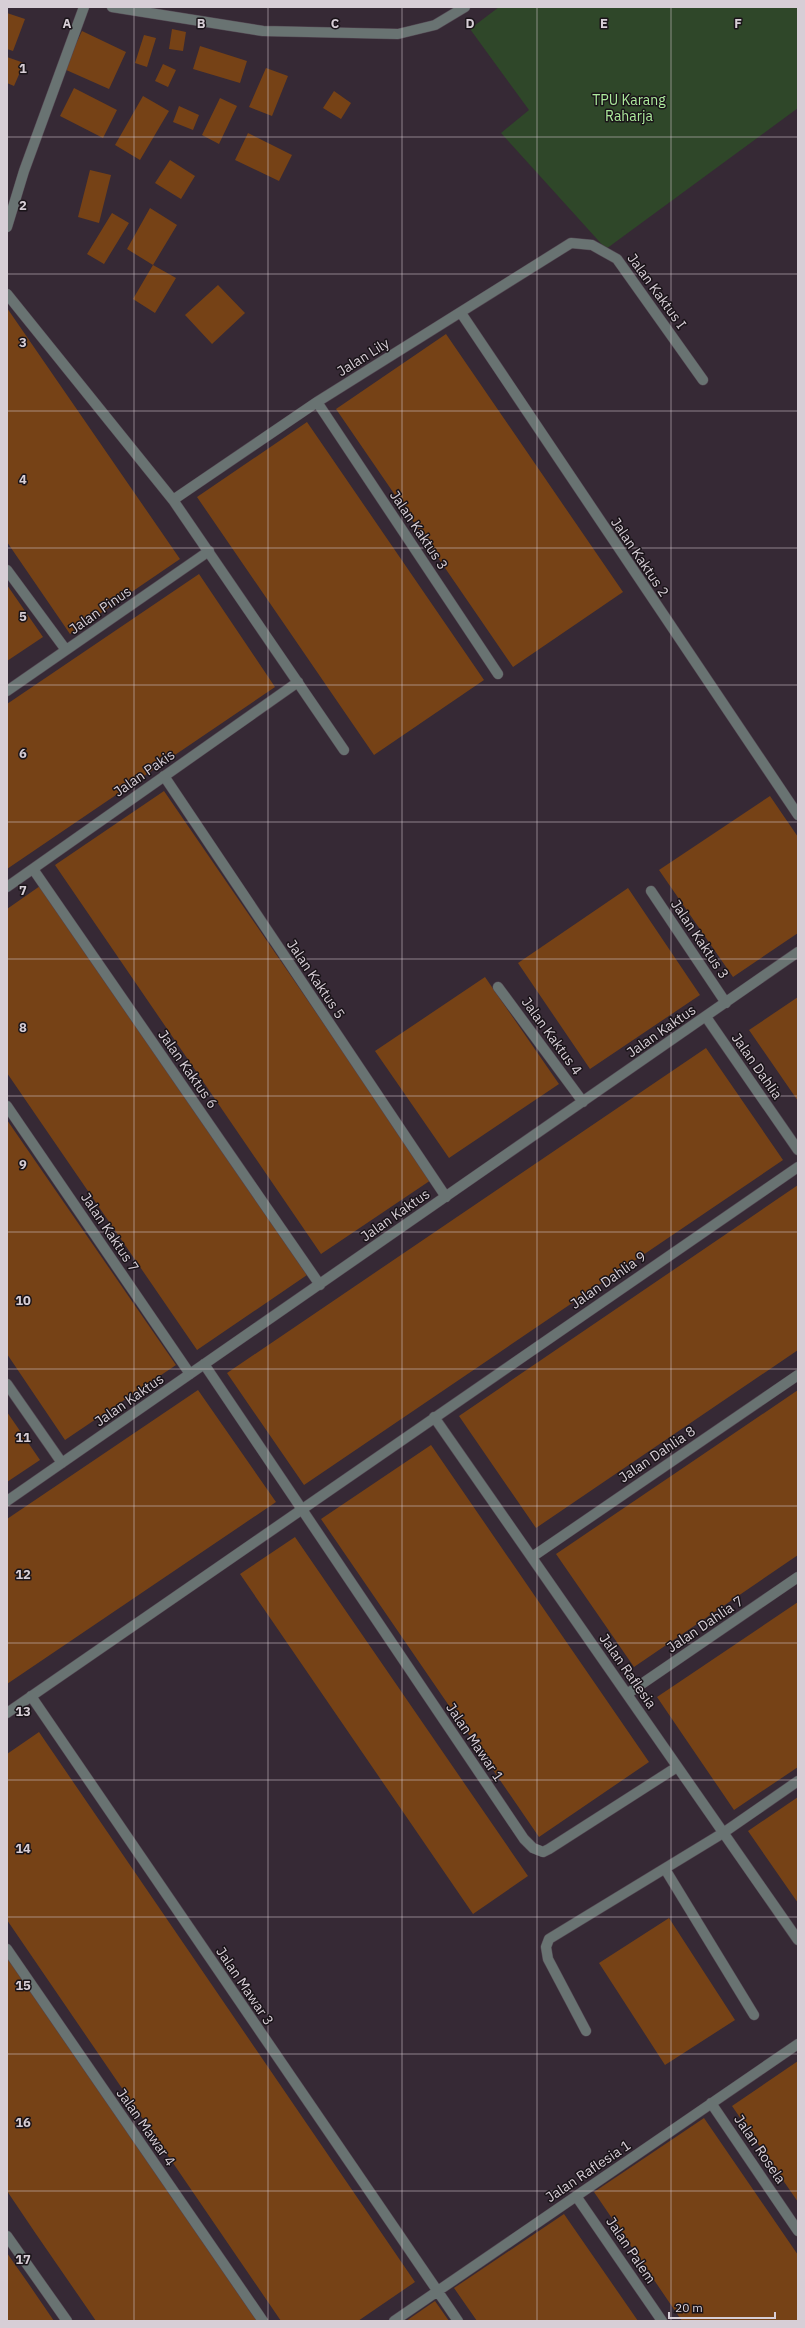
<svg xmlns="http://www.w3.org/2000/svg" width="805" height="2328" font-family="'IBM Plex Sans',sans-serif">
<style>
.green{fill:#2f4729}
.building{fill:#764216}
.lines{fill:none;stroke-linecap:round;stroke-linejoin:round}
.minor-casing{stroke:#534752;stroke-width:11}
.minor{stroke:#697372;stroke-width:10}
.grid{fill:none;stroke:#d7ced6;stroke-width:1;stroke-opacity:0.55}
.labels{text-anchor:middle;stroke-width:3;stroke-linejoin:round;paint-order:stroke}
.park-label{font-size:14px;fill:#adeb9d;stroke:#1a1419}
.street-label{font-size:14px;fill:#d7ced6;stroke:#1a1419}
.grid-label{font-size:13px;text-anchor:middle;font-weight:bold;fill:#d7ced6;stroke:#1a1419;stroke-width:3;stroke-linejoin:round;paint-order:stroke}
</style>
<rect width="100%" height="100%" fill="#362935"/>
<path class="green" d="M 499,7 L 798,7 L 798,108 L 606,249 L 501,133 L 529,110 L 470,29 Z"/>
<path class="building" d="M 7,13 L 25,19 L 13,51 L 7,49 Z
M 172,29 L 186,32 L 183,51 L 169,49 Z
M 82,31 L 126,52 L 109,89 L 64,69 Z
M 144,35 L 156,38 L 147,67 L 135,63 Z
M 200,46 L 247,61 L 240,83 L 193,69 Z
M 7,57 L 24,63 L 14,86 L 7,83 Z
M 163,64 L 176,70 L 168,87 L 155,81 Z
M 266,68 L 288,76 L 272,116 L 249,107 Z
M 74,88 L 117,110 L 103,138 L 60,116 Z
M 334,91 L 351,103 L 341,119 L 323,108 Z
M 143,96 L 169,111 L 140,160 L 115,145 Z
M 220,98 L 237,106 L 219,144 L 202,135 Z
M 179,106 L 199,115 L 193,130 L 173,122 Z
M 248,133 L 292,155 L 279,181 L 235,160 Z
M 170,160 L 195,176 L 181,199 L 155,183 Z
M 90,170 L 111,175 L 99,223 L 78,217 Z
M 150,208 L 177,225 L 153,265 L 127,249 Z
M 112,213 L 129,223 L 104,264 L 87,254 Z
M 153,265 L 176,278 L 155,313 L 133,299 Z
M 218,285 L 245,313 L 212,344 L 185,315 Z
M 7,308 L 180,559 L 70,634 L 7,542 Z
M 446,334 L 623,592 L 513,667 L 336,409 Z
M 307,422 L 484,680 L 374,755 L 197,497 Z
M 199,574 L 275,687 L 7,869 L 7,704 Z
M 7,585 L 43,637 L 7,661 Z
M 164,791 L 431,1180 L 321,1254 L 55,865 Z
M 770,796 L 798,837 L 798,933 L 733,977 L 659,870 Z
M 40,886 L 307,1275 L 197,1350 L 7,1073 L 7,909 Z
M 628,888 L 700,995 L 590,1069 L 518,963 Z
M 485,977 L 559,1084 L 449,1158 L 375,1051 Z
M 798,997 L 798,1101 L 749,1030 Z
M 706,1048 L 783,1160 L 304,1485 L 227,1373 Z
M 7,1120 L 176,1365 L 65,1440 L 7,1354 Z
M 798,1185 L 798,1350 L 536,1528 L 459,1416 Z
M 198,1390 L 276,1502 L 7,1684 L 7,1519 Z
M 798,1390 L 798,1555 L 634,1667 L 556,1554 Z
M 7,1412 L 40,1460 L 7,1482 Z
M 431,1445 L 649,1762 L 539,1837 L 321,1519 Z
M 295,1537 L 528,1876 L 473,1914 L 240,1574 Z
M 798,1602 L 798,1767 L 734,1810 L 657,1697 Z
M 39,1732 L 415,2282 L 358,2321 L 281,2321 L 7,1920 L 7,1754 Z
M 798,1797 L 798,1903 L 748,1831 Z
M 669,1918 L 735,2020 L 665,2065 L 599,1963 Z
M 7,1956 L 257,2321 L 96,2321 L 36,2234 L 7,2191 Z
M 798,2061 L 798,2202 L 732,2106 Z
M 704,2118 L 798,2255 L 798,2321 L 682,2321 L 594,2192 Z
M 564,2214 L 638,2321 L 477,2321 L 454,2288 Z
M 7,2253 L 28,2283 L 54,2321 L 7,2321 Z
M 435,2301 L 449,2321 L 406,2321 Z"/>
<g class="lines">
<g class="minor-casing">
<path id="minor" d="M 112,7 L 263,31 L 398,34 L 435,25 L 465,7
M 7,227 L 24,171 L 84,7
M 7,294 L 173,500 L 344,750
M 461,313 L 798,815
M 317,402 L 498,674
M 173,500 L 317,402 L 571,243 L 592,245 L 617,259 L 703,380
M 7,570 L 66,650
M 7,691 L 209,551
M 164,776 L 446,1197
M 33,869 L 320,1285
M 7,887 L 298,682
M 651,891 L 726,1003
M 498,987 L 583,1102
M 706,1017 L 798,1150
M 7,1106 L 190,1374
M 204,1364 L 524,1839 L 533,1848 L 543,1852 L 549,1849 L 677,1767
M 7,1384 L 62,1463
M 434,1417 L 798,1940
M 7,1501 L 798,952
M 532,1557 L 798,1375
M 627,1694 L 798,1577
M 31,1696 L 458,2321
M 7,1713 L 798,1167
M 665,1869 L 754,2015
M 7,1949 L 263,2321
M 586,2031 L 548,1959 L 546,1947 L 549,1939 L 723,1833 L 798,1781
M 711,2103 L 798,2231
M 576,2196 L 662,2321
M 7,2236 L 67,2321
M 394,2321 L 798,2044"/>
</g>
<use href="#minor" class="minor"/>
</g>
<path class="grid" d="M 134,7 L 134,2321M 268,7 L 268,2321M 402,7 L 402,2321M 537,7 L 537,2321M 671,7 L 671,2321M 7,137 L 798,137M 7,274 L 798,274M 7,411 L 798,411M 7,548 L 798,548M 7,685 L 798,685M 7,822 L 798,822M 7,959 L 798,959M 7,1096 L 798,1096M 7,1232 L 798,1232M 7,1369 L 798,1369M 7,1506 L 798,1506M 7,1643 L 798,1643M 7,1780 L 798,1780M 7,1917 L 798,1917M 7,2054 L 798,2054M 7,2191 L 798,2191"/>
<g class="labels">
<g class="park-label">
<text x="629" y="105">TPU Karang<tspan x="629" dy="16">Raharja</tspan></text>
</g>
<g class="street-label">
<text transform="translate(657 291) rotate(54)" y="5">Jalan Kaktus I</text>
<text transform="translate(363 357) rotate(-32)" y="5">Jalan Lily</text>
<text transform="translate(419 530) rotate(56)" y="5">Jalan Kaktus 3</text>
<text transform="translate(640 557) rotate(56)" y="5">Jalan Kaktus 2</text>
<text transform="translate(100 610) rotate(-35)" y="5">Jalan Pinus</text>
<text transform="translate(144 773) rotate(-35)" y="5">Jalan Pakis</text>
<text transform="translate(700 939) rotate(56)" y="5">Jalan Kaktus 3</text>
<text transform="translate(316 979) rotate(56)" y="5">Jalan Kaktus 5</text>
<text transform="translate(661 1031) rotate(-35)" y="5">Jalan Kaktus</text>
<text transform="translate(552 1036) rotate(54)" y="5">Jalan Kaktus 4</text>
<text transform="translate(757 1066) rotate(55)" y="5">Jalan Dahlia</text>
<text transform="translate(188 1069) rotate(55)" y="5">Jalan Kaktus 6</text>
<text transform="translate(395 1215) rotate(-35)" y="5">Jalan Kaktus</text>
<text transform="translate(110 1232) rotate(56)" y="5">Jalan Kaktus 7</text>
<text transform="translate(608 1280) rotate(-35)" y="5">Jalan Dahlia 9</text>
<text transform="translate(129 1400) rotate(-35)" y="5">Jalan Kaktus</text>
<text transform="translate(657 1454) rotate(-34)" y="5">Jalan Dahlia 8</text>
<text transform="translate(705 1624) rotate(-34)" y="5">Jalan Dahlia 7</text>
<text transform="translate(628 1671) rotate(55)" y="5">Jalan Raflesia</text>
<text transform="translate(475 1742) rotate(56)" y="5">Jalan Mawar 1</text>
<text transform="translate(245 1986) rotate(56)" y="5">Jalan Mawar 3</text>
<text transform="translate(146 2127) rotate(55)" y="5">Jalan Mawar 4</text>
<text transform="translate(760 2149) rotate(56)" y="5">Jalan Rosela</text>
<text transform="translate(588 2171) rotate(-34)" y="5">Jalan Raflesia 1</text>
<text transform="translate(631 2250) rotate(56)" y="5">Jalan Palem</text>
</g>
</g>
<g class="grid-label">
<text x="67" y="28">A</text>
<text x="201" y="28">B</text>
<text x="335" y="28">C</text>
<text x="470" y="28">D</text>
<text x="604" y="28">E</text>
<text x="738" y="28">F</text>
<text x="23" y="73">1</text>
<text x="23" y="210">2</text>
<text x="23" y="347">3</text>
<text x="23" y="484">4</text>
<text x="23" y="621">5</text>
<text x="23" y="758">6</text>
<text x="23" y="895">7</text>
<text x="23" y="1032">8</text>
<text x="23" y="1169">9</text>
<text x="23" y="1305">10</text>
<text x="23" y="1442">11</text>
<text x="23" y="1579">12</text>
<text x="23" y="1716">13</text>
<text x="23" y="1853">14</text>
<text x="23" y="1990">15</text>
<text x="23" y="2127">16</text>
<text x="23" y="2264">17</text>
</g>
<rect width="805" height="2328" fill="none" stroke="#d7ced6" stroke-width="16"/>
<path d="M669 2312v6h106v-6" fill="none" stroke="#d7ced6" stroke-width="2"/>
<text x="675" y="2312" font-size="12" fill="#d7ced6" stroke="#1a1419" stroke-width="3" paint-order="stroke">20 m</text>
</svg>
